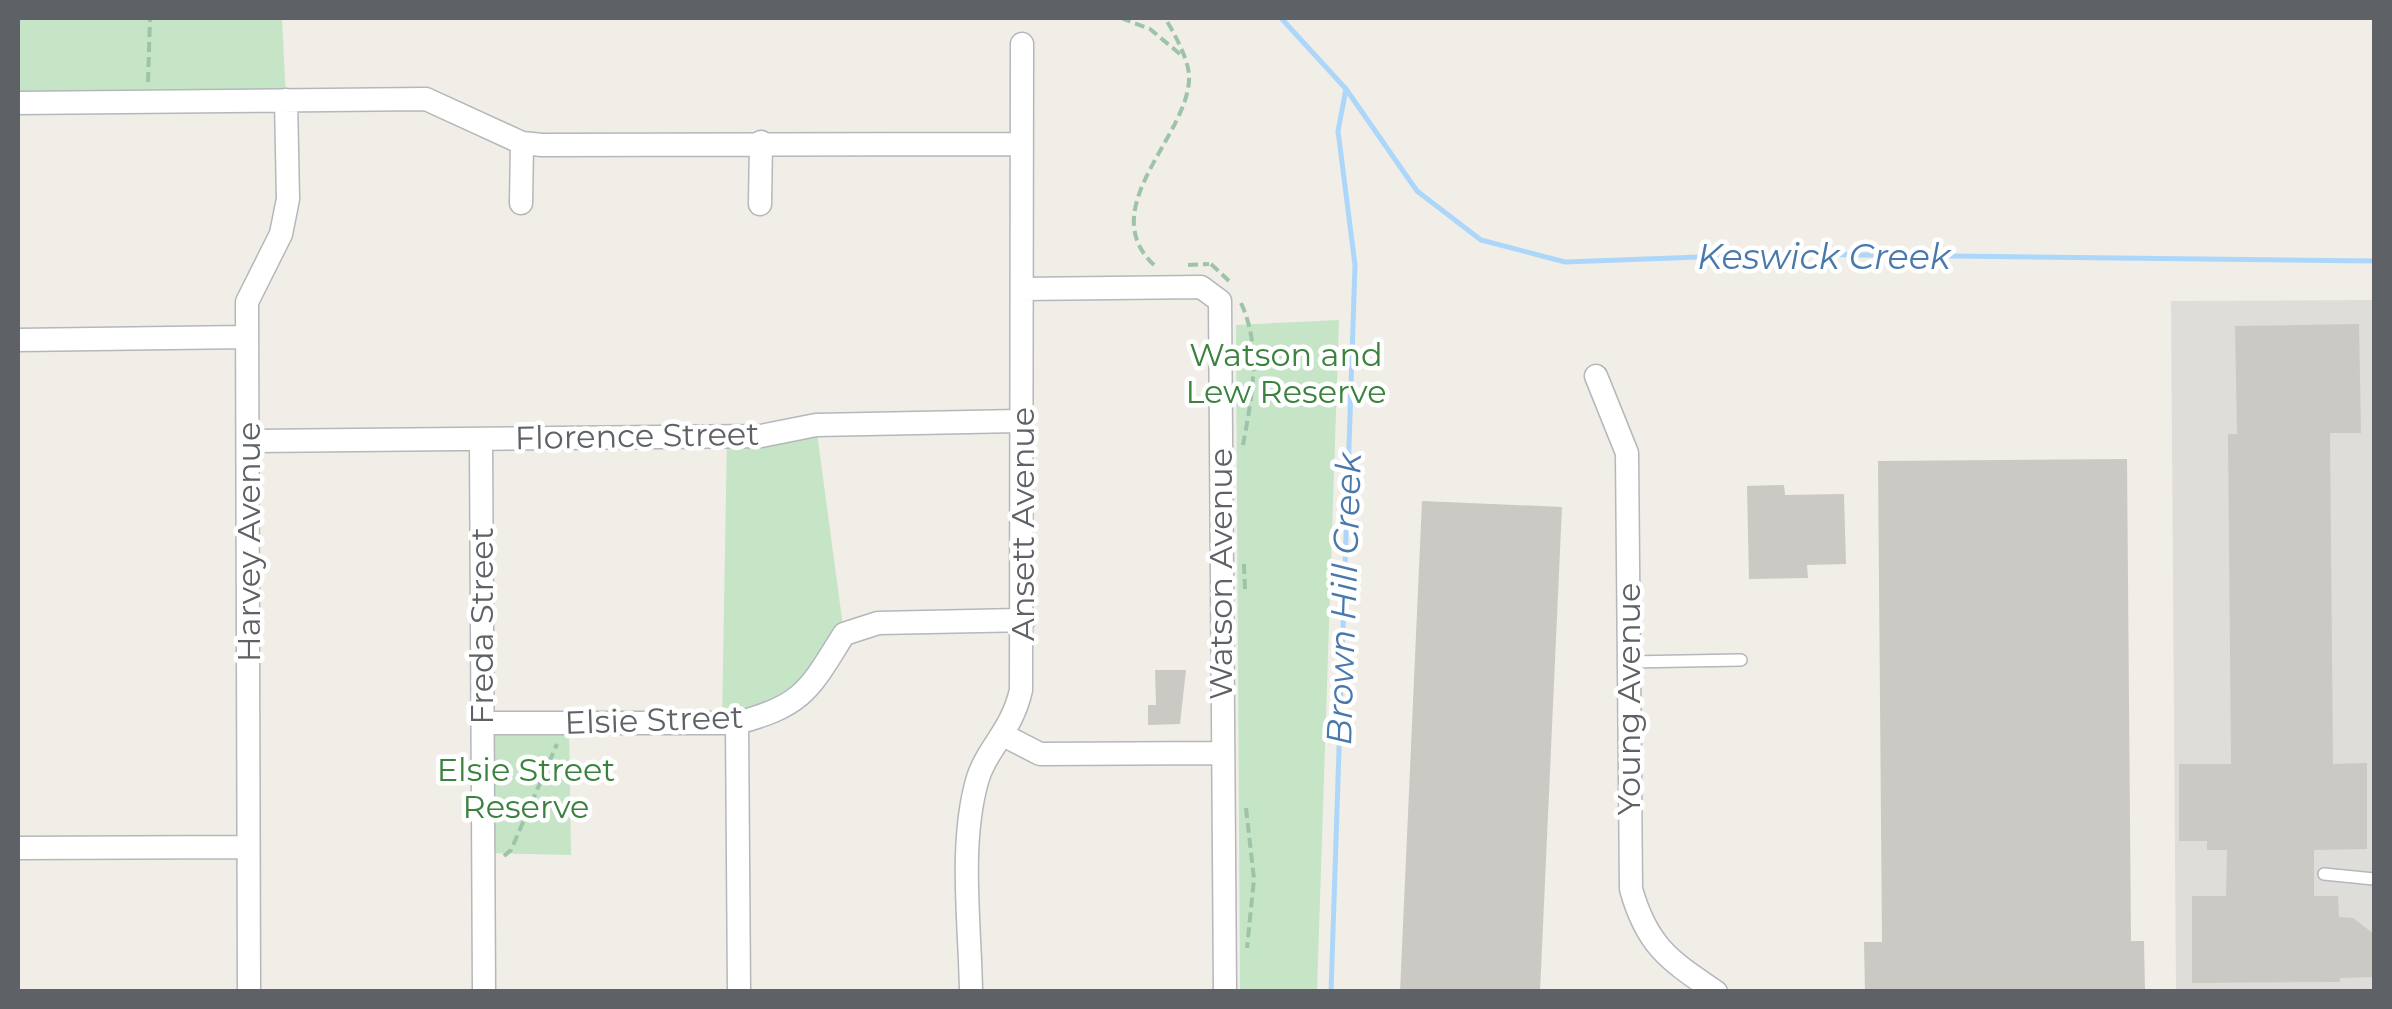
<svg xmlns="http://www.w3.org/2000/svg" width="2392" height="1009" font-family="Montserrat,sans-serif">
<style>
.industrial{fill:#dfddd9}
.green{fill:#c5e5c6}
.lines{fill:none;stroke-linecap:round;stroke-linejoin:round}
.stream{stroke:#acd7fa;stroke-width:5}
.building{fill:#cbc9c4}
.service-casing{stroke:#b4b7bb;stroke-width:14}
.minor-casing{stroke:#b4b7bb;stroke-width:25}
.path{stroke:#9dc4a9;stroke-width:4;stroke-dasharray:10 5;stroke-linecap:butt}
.service{stroke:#fff;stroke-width:11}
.minor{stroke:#fff;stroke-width:22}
.labels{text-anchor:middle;stroke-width:9;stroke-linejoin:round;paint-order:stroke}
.park-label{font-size:32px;fill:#3a823e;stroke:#fff}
.street-label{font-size:32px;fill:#5e6266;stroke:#fff}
.water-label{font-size:35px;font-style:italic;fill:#4978ad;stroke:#fff}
</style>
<rect width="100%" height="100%" fill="#f0eee7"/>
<path class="industrial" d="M 2374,300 L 2374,991 L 2176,991 L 2171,301 Z"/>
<path class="green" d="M 18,18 L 282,18 L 286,100 L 18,103 Z
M 1339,320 L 1317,991 L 1240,991 L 1236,325 Z
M 816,425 L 844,634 L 810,690 L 722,723 L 727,436 Z
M 483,723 L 569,723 L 571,855 L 483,853 Z"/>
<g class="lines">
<path class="stream" d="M 1281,18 L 1346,89 L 1417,191 L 1481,240 L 1565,262 L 1782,254 L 2374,261
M 1331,992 L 1355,265 L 1338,131 L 1346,89"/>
</g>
<path class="building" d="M 2359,324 L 2361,433 L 2330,433 L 2333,764 L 2367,763 L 2367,849 L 2314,850 L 2314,896 L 2338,896 L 2339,917 L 2353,918 L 2374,934 L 2374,977 L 2340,978 L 2340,982 L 2192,983 L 2192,896 L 2226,896 L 2227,850 L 2207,850 L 2207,841 L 2179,841 L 2179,764 L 2231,764 L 2228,434 L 2237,434 L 2235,326 Z
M 2127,459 L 2131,941 L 2144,941 L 2145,992 L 1865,992 L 1864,942 L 1882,942 L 1878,461 Z
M 1784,485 L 1785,495 L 1844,494 L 1846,564 L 1807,565 L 1808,578 L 1749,579 L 1747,486 Z
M 1422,501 L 1562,507 L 1540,992 L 1400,992 Z
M 1155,670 L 1186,670 L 1180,724 L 1148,725 L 1148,705 L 1156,705 Z"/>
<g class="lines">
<g class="service-casing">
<path id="service" d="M 1629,662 L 1741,660
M 2324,874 L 2374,879"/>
</g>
<g class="minor-casing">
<path id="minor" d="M 18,103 L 426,99 L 522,143 L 542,145 L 1022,144
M 521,203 L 522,143
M 760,204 L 761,142
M 1022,289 L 1201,287 L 1220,301 L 1225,992
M 18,340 L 246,337
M 1596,376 L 1627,453 L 1631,889 C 1647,946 1669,960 1716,992
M 481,440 L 484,992
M 250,441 L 761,436 L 816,425 L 1024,421
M 483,723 L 737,723 C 804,705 809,690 844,634 L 878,623 L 1024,620
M 737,723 L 739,992
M 1005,736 L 1040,754 L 1221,753
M 18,848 L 248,847
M 249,992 L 247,302 L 281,234 L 288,199 L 286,100
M 971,992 C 970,923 959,846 977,781 C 986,749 1012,731 1021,690 L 1022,44"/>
</g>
<path class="path" d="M 1121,18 L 1150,29 L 1180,54
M 148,82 L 150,18
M 1211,264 L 1229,281
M 1154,265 C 1092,207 1193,133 1189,74 C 1187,56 1174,33 1165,18
M 1188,265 L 1209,264
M 1241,303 C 1262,349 1252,396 1243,445
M 1244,564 L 1245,589
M 1246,808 L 1254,879 L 1247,948
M 504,856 L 511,850 L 557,744"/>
<use href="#service" class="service"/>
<use href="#minor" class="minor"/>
</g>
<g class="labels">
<g class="park-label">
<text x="1286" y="366">Watson and<tspan x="1286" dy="37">Lew Reserve</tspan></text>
<text x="526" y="781">Elsie Street<tspan x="526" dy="37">Reserve</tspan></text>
</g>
<g class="street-label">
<text transform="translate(637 436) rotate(-1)" y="11">Florence Street</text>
<text transform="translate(1023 524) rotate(-90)" y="11">Ansett Avenue</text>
<text transform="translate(249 542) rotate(-90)" y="11">Harvey Avenue</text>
<text transform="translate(1221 574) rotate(-90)" y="11">Watson Avenue</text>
<text transform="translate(482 626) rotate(-90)" y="11">Freda Street</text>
<text transform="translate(1629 699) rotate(-90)" y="11">Young Avenue</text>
<text transform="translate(654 720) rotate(-2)" y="11">Elsie Street</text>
</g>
<g class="water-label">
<text x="1824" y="269">Keswick Creek</text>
<text transform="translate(1344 599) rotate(-88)" y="12">Brown Hill Creek</text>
</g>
</g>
<rect width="2392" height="1009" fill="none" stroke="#5e6266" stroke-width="40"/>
</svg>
